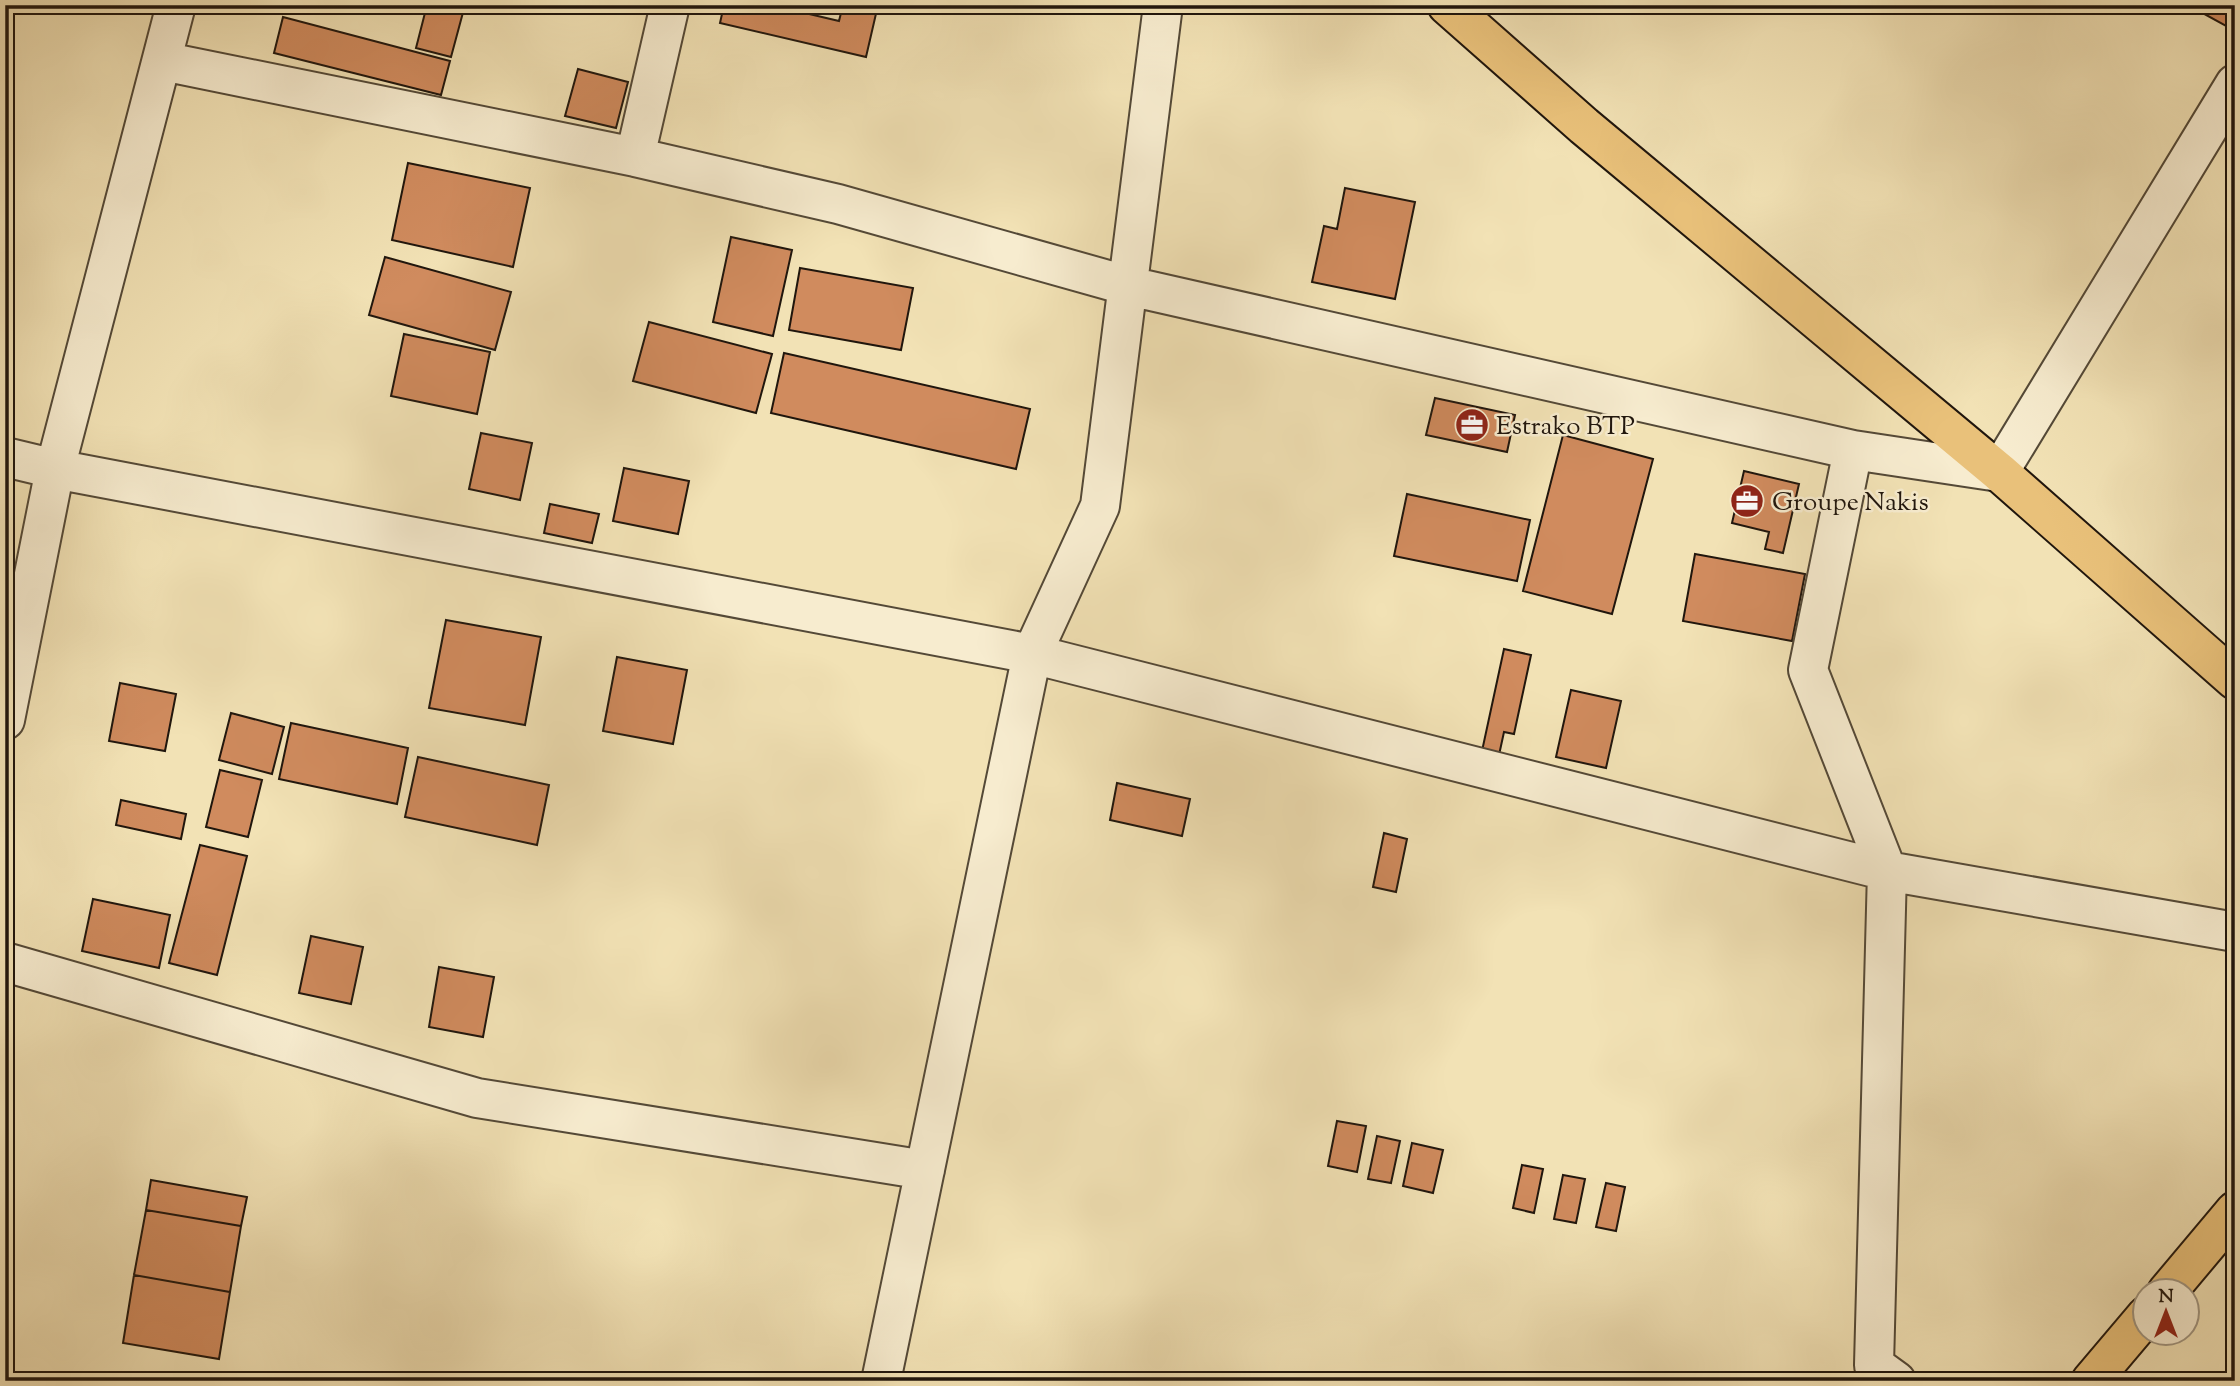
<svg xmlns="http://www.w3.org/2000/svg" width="2240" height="1386" font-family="'Sorts Mill Goudy',serif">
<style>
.building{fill:#d08b5e;stroke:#20160d;stroke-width:2}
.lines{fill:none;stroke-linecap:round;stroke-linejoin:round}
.minor-casing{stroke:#544937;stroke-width:42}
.major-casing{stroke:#20160d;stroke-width:42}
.minor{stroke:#f7eccf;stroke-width:38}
.major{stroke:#e9c17a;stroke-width:38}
.labels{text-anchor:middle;stroke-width:5;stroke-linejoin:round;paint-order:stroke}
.poi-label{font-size:26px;fill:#20160d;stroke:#f7eccf;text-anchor:start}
</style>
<rect width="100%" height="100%" fill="#f2e2b5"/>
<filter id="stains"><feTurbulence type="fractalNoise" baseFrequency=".00286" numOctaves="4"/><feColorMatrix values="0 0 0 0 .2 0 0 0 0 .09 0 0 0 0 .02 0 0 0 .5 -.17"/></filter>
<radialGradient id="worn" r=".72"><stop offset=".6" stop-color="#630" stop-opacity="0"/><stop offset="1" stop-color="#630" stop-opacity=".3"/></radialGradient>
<path class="building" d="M 427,5 L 465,5 L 451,57 L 416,48 Z
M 724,5 L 771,5 L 839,21 L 843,5 L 878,5 L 866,57 L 720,23 Z
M 2188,5 L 2235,5 L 2235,9 L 2226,26 Z
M 283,17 L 450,61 L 441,95 L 274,53 Z
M 578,69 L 628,82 L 616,128 L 565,116 Z
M 408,163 L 530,188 L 513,267 L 392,240 Z
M 1345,188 L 1415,202 L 1395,299 L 1312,282 L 1324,226 L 1337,229 Z
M 731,237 L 792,250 L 773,336 L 713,322 Z
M 385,257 L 511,292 L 495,350 L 369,315 Z
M 800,268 L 913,288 L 901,350 L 789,330 Z
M 649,322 L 772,354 L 756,413 L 633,381 Z
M 404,334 L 490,352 L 477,414 L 391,396 Z
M 784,353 L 1030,409 L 1016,469 L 771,413 Z
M 1435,398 L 1515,415 L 1507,452 L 1426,435 Z
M 481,433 L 532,443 L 520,500 L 469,489 Z
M 1563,435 L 1653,459 L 1612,614 L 1523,591 Z
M 624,468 L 689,481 L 678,534 L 613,521 Z
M 1744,471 L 1799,484 L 1783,553 L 1765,549 L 1769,532 L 1732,523 Z
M 1407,494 L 1530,520 L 1517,581 L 1394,556 Z
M 550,504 L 599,514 L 592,543 L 544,533 Z
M 1695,554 L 1805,574 L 1792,641 L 1683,621 Z
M 446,620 L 541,637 L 525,725 L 429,708 Z
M 1504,649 L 1531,655 L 1514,734 L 1504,732 L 1499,755 L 1482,751 Z
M 617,657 L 687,670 L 673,744 L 603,731 Z
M 120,683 L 176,694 L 165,751 L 109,741 Z
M 1571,690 L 1621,701 L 1606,768 L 1556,757 Z
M 231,713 L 284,727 L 272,774 L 219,760 Z
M 291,723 L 408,748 L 397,804 L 279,779 Z
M 418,757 L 549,785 L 537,845 L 405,817 Z
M 220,770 L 262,780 L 248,837 L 206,827 Z
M 1117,783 L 1190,799 L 1182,836 L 1110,820 Z
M 121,800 L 186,814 L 181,839 L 116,825 Z
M 1384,833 L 1407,839 L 1396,892 L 1373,887 Z
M 200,845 L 247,856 L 217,975 L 169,963 Z
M 93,899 L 170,915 L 159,968 L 82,951 Z
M 311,936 L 363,947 L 351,1004 L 299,993 Z
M 439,967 L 494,977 L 483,1037 L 429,1027 Z
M 1337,1121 L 1366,1126 L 1357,1172 L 1328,1166 Z
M 1377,1136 L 1400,1141 L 1391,1183 L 1368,1179 Z
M 1412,1143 L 1443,1150 L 1433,1193 L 1403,1186 Z
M 1522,1165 L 1543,1169 L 1534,1213 L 1513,1208 Z
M 1563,1175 L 1585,1179 L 1576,1223 L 1554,1219 Z
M 151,1180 L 247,1197 L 241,1226 L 146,1210 Z
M 1606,1183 L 1625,1187 L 1616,1231 L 1596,1227 Z
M 146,1210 L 241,1226 L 230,1292 L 134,1275 Z
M 134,1275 L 230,1292 L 219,1359 L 123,1343 Z"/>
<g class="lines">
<g class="minor-casing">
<path id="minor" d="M 162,61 L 635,157 L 838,204 L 1129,286 L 1853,450 L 1999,472 L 2235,84
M 635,157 L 670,5
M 1853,450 L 1808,670 L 1887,871 L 1874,1365 L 1896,1381
M 5,457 L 55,469 L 1032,654 L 1887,871 L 2235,932
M 5,720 L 55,469 L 176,5
M 5,962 L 477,1098 L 925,1170
M 881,1381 L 1032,654 L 1100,506 L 1163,5"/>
</g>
<g class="major-casing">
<path id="major" d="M 1447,5 L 1584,126 L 1999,472 L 2235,680
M 2167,1292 L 2235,1211
M 2091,1381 L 2146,1316"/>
</g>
<use href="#minor" class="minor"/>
<use href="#major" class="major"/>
</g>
<defs>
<g id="office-disc" transform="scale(1.75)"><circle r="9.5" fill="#8f2418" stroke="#f7eccf"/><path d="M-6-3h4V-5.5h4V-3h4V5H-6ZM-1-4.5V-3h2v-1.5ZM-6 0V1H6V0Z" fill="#fff"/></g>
</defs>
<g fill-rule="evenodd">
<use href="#office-disc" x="1472" y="425"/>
<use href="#office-disc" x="1747" y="501"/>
</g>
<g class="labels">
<g class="poi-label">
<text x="1496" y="434">Estrako BTP</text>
<text x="1772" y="510">Groupe Nakis</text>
</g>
</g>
<rect width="2240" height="1386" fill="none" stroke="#f2e2b5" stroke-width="28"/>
<rect x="7" y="7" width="2226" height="1372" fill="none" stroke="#20160d" stroke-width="3.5"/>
<rect x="14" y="14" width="2212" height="1358" fill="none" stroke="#20160d" stroke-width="2"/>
<g transform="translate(2166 1312)"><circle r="33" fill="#f7eccf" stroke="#a19681" stroke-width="2"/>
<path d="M0-5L12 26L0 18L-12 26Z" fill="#8f2418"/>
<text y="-10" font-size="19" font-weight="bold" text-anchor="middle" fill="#20160d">N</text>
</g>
<rect width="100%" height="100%" filter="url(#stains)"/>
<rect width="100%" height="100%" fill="url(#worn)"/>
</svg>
